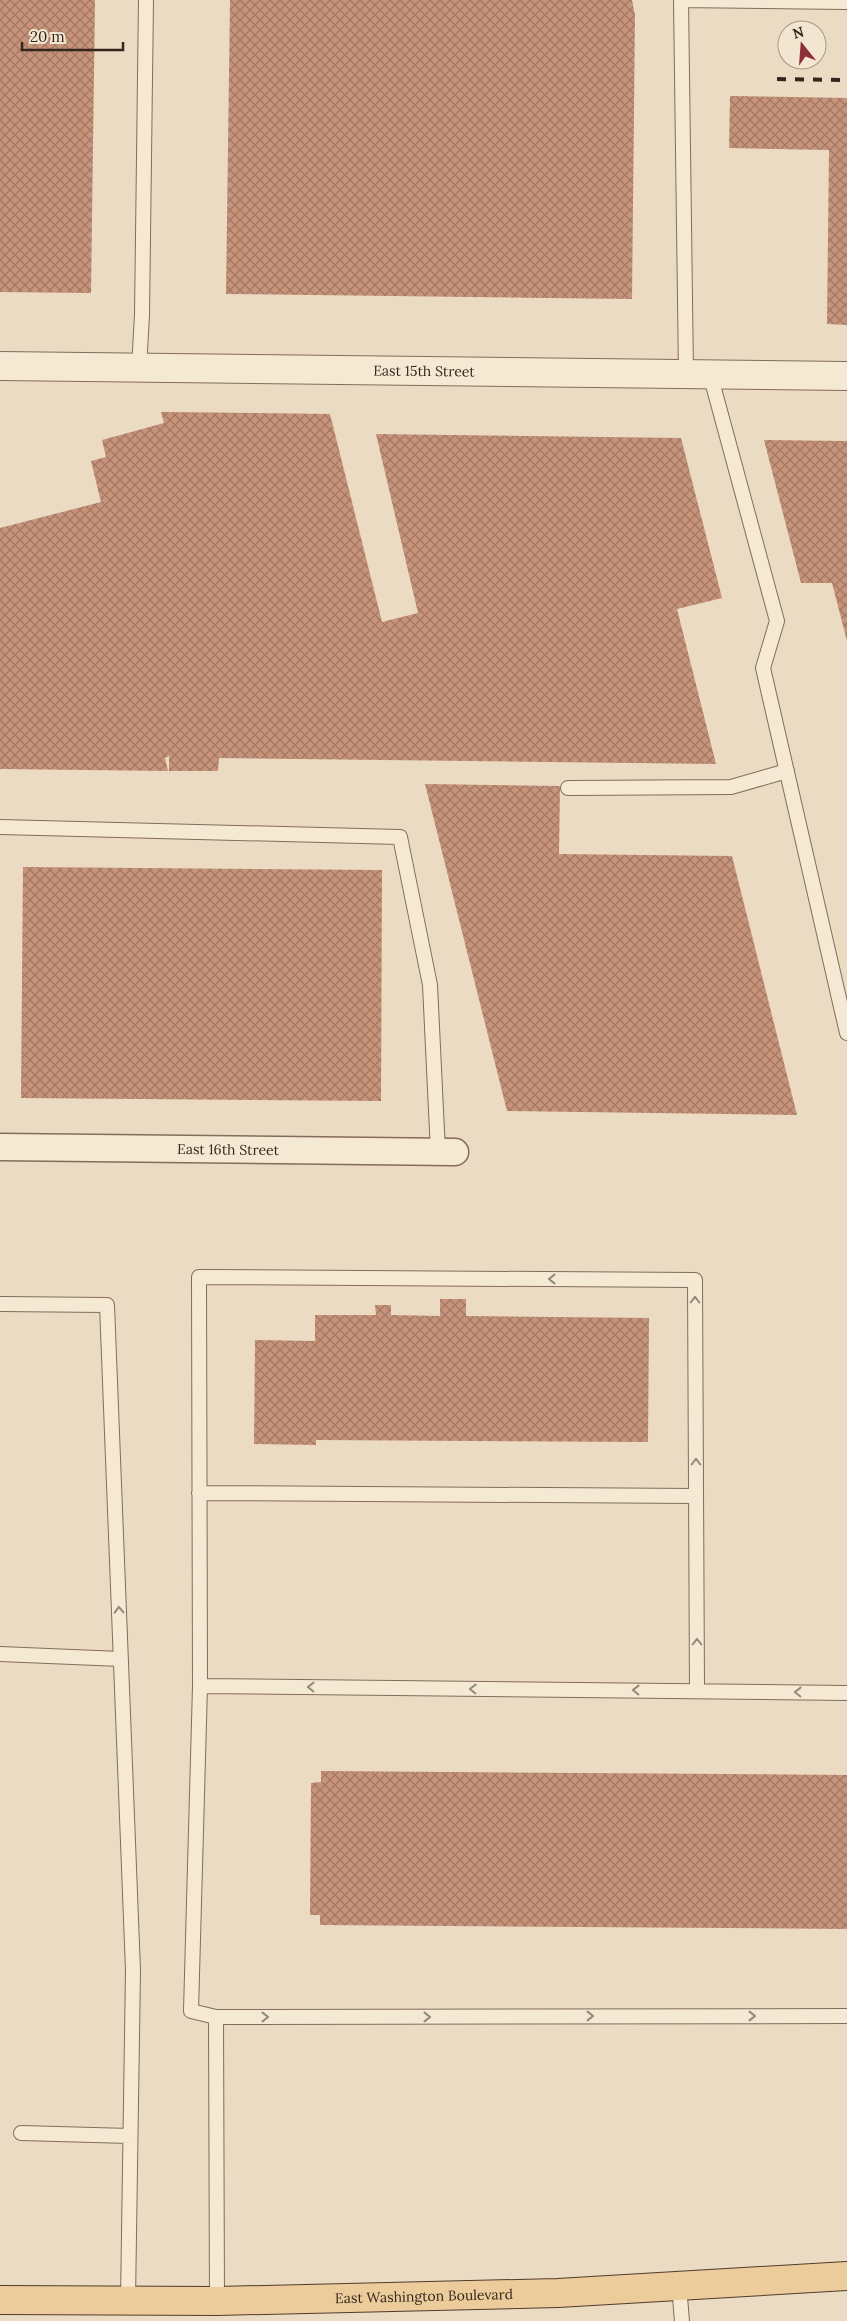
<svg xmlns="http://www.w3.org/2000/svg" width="847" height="2321" font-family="Lora,serif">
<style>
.building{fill:url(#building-cross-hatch)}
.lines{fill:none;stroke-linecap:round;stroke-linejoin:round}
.service-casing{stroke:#836c5a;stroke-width:16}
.minor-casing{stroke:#836c5a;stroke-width:29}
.tertiary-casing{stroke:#836c5a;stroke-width:30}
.primary-casing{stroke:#513b2e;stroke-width:30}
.service{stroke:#f6e9d4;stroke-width:14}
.minor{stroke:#f6e9d4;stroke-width:26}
.tertiary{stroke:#f6e9d4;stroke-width:28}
.primary{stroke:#eccc9b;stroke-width:28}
.rail{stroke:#34261d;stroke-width:4;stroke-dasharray:9 9;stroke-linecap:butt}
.oneway{stroke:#958878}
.labels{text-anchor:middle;stroke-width:5;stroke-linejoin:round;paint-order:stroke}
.street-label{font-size:14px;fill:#34261d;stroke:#f3e6d1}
</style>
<defs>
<pattern id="building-cross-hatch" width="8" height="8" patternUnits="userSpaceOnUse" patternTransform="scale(1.25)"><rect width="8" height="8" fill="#c7937a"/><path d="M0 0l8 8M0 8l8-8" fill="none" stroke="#a27863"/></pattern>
</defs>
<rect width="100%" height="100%" fill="#ebdbc2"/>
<path class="building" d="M 0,0 L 95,0 L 91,293 L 0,292 Z
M 230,0 L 632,0 L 635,15 L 632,299 L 226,294 Z
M 730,96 L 847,98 L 847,325 L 827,324 L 829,150 L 729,148 Z
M 161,412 L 330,414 L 382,622 L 418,613 L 376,434 L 681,438 L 722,598 L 677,609 L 716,764 L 219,758 L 218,771 L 169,771 L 169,756 L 165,758 L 168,771 L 0,769 L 0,528 L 101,502 L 91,461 L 106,457 L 102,440 L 164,423 Z
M 764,440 L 847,441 L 847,641 L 832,583 L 801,583 Z
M 425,784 L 560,786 L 559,854 L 732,856 L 797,1115 L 507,1111 Z
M 23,867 L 382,870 L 381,1101 L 21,1098 Z
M 440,1299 L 466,1299 L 466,1316 L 649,1318 L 648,1442 L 316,1440 L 316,1445 L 254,1444 L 255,1340 L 315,1341 L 315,1315 L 376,1315 L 375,1305 L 391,1305 L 391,1315 L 440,1316 Z
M 321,1771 L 847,1775 L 847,1929 L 320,1925 L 320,1915 L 310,1915 L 311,1783 L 321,1782 Z"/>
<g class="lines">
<g class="service-casing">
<path id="service" d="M 681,0 L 686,374
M 681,0 L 847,2
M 139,368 L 142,315 L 146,0
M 710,374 L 777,621 L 763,668 L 847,1033
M 568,788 L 731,787 L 787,771
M 0,827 L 400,837 L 430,985 L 438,1152
M 0,1304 L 107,1305 L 133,1970 L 128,2301
M 199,1493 L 696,1496
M 0,1654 L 121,1659
M 200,1686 L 199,1277 L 695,1280 L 697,1691
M 847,1693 L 200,1686 L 191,2011 L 216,2017 L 847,2016
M 216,2017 L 217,2301
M 21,2133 L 130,2136
M 679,2285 L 682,2321"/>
</g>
<g class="minor-casing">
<g id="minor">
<path id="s1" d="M 0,1147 L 455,1152"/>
</g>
</g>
<g class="tertiary-casing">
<g id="tertiary">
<path id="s2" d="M 0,366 L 847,376"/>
</g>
</g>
<g class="primary-casing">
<g id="primary">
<path id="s3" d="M 0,2300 L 217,2301 L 558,2293 L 847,2276"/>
</g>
</g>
<use href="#service" class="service"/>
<use href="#minor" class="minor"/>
<use href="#tertiary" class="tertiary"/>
<use href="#primary" class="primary"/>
<path class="rail" d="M 777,79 L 847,80"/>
</g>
<defs><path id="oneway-chevron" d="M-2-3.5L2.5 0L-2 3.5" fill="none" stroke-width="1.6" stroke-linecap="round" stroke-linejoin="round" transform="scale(1.25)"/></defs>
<g class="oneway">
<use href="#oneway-chevron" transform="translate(552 1279) rotate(-180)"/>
<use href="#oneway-chevron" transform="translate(695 1300) rotate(-90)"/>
<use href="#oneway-chevron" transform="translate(696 1462) rotate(-90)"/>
<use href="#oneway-chevron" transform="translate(119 1610) rotate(-92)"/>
<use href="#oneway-chevron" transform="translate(697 1642) rotate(-90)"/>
<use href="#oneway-chevron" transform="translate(311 1687) rotate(-179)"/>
<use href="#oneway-chevron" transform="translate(473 1689) rotate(-179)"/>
<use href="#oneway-chevron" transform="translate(636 1690) rotate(-179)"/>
<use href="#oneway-chevron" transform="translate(798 1692) rotate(-179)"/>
<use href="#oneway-chevron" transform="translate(590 2016)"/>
<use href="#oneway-chevron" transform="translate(752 2016)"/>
<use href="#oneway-chevron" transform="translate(265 2017)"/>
<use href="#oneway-chevron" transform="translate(427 2017)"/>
</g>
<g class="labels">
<g class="street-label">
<text dy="5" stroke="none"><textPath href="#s2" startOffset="424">East 15th Street</textPath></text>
<text dy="5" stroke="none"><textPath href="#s1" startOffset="228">East 16th Street</textPath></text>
<text dy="5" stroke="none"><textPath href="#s3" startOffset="424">East Washington Boulevard</textPath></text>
</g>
</g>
<g transform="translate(802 45) rotate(343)"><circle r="24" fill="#f3e6d1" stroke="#a79989"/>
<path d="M0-4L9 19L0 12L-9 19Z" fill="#8e2e37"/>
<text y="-8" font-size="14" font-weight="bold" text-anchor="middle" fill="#34261d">N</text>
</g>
<path d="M22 42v8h101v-8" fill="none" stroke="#34261d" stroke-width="2.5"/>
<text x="30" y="42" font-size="15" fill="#34261d" stroke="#f3e6d1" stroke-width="4" paint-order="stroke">20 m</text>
</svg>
